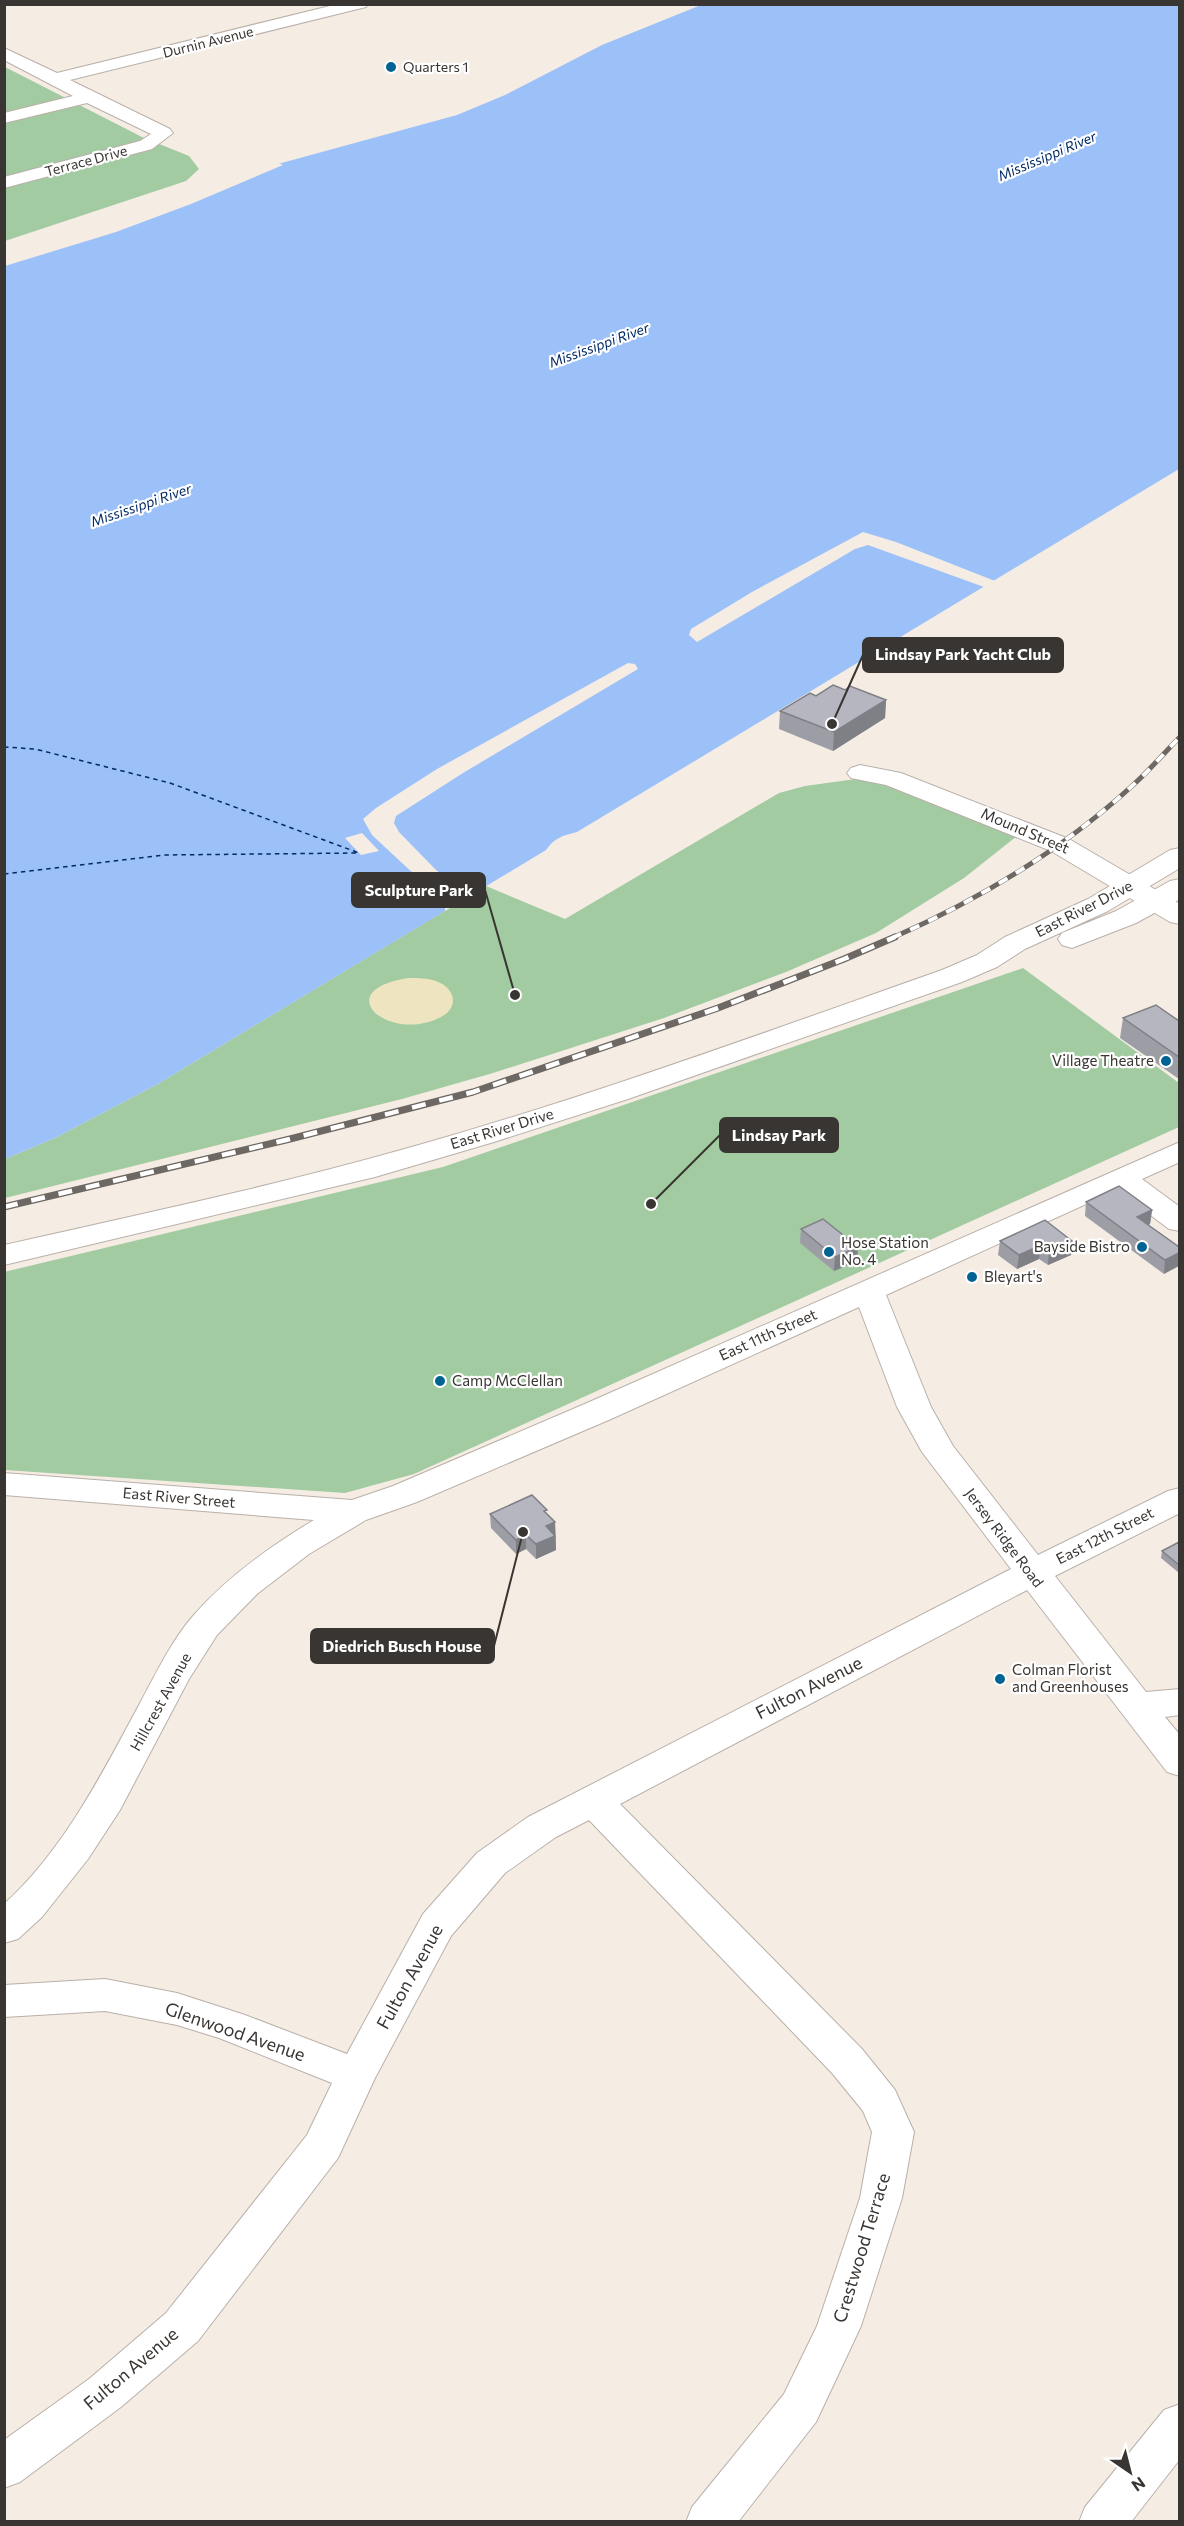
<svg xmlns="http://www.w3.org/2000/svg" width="1184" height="2526" font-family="Commissioner,sans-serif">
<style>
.green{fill:#a3cba1}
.sand{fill:#eee4bf}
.water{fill:#9cc0f8}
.pier{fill:#f5ece4}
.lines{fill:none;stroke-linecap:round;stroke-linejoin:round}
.ferry{stroke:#022a65;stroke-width:1.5;stroke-dasharray:4.5 4;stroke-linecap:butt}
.minor-casing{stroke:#b9b0a9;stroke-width:2}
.major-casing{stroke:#b9b0a9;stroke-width:2}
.minor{fill:#fff;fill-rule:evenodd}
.major{fill:#fff;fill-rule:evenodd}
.rail-far1-casing{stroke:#6d6863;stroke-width:5}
.rail-casing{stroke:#6d6863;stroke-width:7}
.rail-far1{stroke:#fff;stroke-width:4;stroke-dasharray:10;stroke-linecap:butt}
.rail{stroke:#fff;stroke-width:4.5;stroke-dasharray:14;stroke-linecap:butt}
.wall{fill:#9d9da5}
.shaded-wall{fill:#7f7f86}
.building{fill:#b6b6c0;stroke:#7f7f86;stroke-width:1.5}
.poi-dot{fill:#016393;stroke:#fff;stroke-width:2}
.labels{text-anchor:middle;stroke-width:4.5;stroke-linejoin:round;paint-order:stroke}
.far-street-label{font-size:14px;fill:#393532;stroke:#fff}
.far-poi-label{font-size:14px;fill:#393532;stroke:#fff;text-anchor:start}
.far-water-label{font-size:14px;font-style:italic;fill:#022a65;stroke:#fff}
.street-label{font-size:15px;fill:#393532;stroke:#fff}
.poi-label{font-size:15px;fill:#393532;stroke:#fff;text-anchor:start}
.near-street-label{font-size:18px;fill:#393532;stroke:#fff}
.leader{fill:none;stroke:#393532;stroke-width:2}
.callout-dot{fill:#393532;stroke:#fff;stroke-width:2}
.callout{fill:#393532;stroke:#393532;stroke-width:2}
.callout-label{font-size:16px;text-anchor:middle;font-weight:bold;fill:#fff}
</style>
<rect width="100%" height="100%" fill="#f5ece4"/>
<path class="green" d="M 5,67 L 142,137 L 189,156 L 199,169 L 186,181 L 5,241 Z
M 856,779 L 877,781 L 1017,836 L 964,878 L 876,933 L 786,972 L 664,1018 L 493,1073 L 402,1099 L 5,1198 L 5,1159 L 55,1138 L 156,1085 L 486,886 L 565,919 L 779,793 L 805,786 Z
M 1023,968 L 1179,1083 L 1179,1127 L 414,1474 L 345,1493 L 5,1470 L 4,1272 L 443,1167 Z"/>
<path class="sand" d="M 408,978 C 418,978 427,978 436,981 C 455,988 460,1007 441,1017 C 390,1044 327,991 408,978 Z"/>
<path class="water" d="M 701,5 L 1179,5 L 1179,469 L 577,832 C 564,835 554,838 546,850 L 156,1085 L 55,1138 L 5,1159 L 5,262 L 94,237 L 278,164 L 457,115 L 505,95 L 602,45 Z"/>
<path class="pier" d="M 276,162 L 283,165 L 191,204 L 116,232 L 5,266 L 5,259 L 93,234 Z
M 863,532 L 896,542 L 995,581 L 984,587 L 868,545 L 855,549 L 697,642 L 689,635 L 691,629 L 752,592 Z
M 628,663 L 635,664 L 638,669 L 463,773 L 396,816 L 394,823 L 399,832 L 435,869 L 468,897 L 445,911 L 445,903 L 372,835 L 363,819 L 376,808 L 437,769 Z
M 362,833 L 379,851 L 361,855 L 345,838 Z"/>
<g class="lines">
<path class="ferry" d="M 4,747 L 35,749 L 170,783 L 359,853
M 4,874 L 164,855 L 358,853"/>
<g class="minor-casing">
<path id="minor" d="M 338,4 L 368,4 L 366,7 L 70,80 L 170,129 L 173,133 L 152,149 L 4,188 L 4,177 L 140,141 L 151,134 L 87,103 L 4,123 L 4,113 L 73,96 L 4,60 L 4,48 L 57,73 Z
M 860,765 L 901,773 L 1069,839 L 1180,904 L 1180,924 L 1170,922 L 1051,851 L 886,785 L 851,778 L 847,773 L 851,768 Z
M 1180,1142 L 1180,1162 L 1142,1179 L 1180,1207 L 1180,1231 L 1169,1229 L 1117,1190 L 886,1295 L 931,1407 L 953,1446 L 1038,1555 L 1168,1491 L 1180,1488 L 1180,1513 L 1055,1576 L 1146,1692 L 1180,1689 L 1180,1715 L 1165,1717 L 1180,1735 L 1180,1776 L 1167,1772 L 1027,1590 L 620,1804 L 862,2049 L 895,2090 L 914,2132 L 902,2198 L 861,2326 L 816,2422 L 738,2522 L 686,2522 L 692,2507 L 784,2394 L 817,2326 L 860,2198 L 872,2132 L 863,2111 L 832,2073 L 589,1820 L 556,1837 L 505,1873 L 451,1936 L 375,2078 L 338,2158 L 198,2341 L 121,2407 L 20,2482 L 4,2488 L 4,2440 L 89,2379 L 166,2313 L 307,2135 L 332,2083 L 219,2038 L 177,2025 L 105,2011 L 4,2017 L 4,1985 L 105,1979 L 177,1993 L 245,2015 L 347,2054 L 423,1914 L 477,1853 L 528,1817 L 1011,1569 L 922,1452 L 897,1407 L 859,1307 L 611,1419 L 417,1502 L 366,1520 L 309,1554 L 257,1594 L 217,1635 L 189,1679 L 120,1810 L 88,1859 L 42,1917 L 18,1939 L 4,1943 L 4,1904 C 63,1851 102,1774 139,1705 C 154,1677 172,1640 193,1616 C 227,1577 269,1547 314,1520 L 4,1495 L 4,1473 L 352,1500 L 393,1486 L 587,1403 Z
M 1180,2404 L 1180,2459 L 1131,2522 L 1079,2522 L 1085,2507 L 1164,2410 Z"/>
</g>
<g class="major-casing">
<path id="major" d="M 1180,848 L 1180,868 L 1108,911 L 1025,949 L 997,967 L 962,982 L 628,1099 L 494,1142 L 375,1177 L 4,1265 L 4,1245 C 137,1215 270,1187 401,1150 C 584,1099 763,1033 942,970 L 977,955 L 1005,937 L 1088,899 L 1170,850 Z
M 1180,879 L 1180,899 L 1136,923 L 1072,948 L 1062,945 L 1058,939 L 1062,933 L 1116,911 L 1170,881 Z"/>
</g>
<use href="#minor" class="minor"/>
<use href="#major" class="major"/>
<g class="rail-far1-casing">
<path id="rail-far1" d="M 892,938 C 978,900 1062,850 1132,786 C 1149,771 1164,753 1180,737"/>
</g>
<g class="rail-casing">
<path id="rail" d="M 4,1207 L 290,1139 L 473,1092 L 718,1008 L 844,959 L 895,937"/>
</g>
<use href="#rail-far1" class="rail-far1"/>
<use href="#rail" class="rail"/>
</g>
<path class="wall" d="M 845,690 L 886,700 L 885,718 L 833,751 L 779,729 L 780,711 L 816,696 Z
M 1123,1018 L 1179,1021 L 1179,1079 L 1120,1038 Z
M 1086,1202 L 1152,1210 L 1150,1224 L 1148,1225 L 1179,1247 L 1164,1274 L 1085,1216 Z
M 801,1229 L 858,1247 L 857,1261 L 834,1271 L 800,1243 Z
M 1000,1241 L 1072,1241 L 1071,1255 L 1048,1265 L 1039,1259 L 1017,1269 L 998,1255 Z
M 490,1514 L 547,1514 L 555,1522 L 556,1550 L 536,1559 L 526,1549 L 516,1554 L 491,1528 Z
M 1179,1542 L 1179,1573 L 1161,1558 L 1162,1551 Z"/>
<path class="shaded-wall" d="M 886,700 L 885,718 L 833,751 L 834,732 Z
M 1152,1210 L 1150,1224 L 1136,1231 L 1137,1217 Z
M 1072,1241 L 1071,1255 L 1048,1265 L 1049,1251 Z
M 1041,1245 L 1039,1259 L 1017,1269 L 1019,1255 Z
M 858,1247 L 857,1261 L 834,1271 L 835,1257 Z
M 1179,1253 L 1179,1266 L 1164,1274 L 1165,1260 Z
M 555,1522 L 556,1550 L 536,1559 L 536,1544 L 546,1526 Z
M 526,1535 L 526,1549 L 516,1554 L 516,1540 Z"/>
<path class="building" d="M 833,685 L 845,690 L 850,686 L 886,700 L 834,732 L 780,711 L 810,693 L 816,696 Z
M 1156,1005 L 1179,1021 L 1179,1057 L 1123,1018 Z
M 1119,1186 L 1152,1210 L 1137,1217 L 1179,1247 L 1179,1253 L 1165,1260 L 1086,1202 Z
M 823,1219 L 858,1247 L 835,1257 L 801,1229 Z
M 1045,1220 L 1072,1241 L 1049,1251 L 1041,1245 L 1019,1255 L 1000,1241 Z
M 532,1495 L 547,1510 L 544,1511 L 555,1522 L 546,1526 L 555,1536 L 536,1544 L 526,1535 L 516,1540 L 490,1514 Z
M 1179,1542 L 1179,1565 L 1162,1551 Z"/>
<g class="poi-dot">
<circle cx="391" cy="67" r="6"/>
<circle cx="1166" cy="1061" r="6"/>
<circle cx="1142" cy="1247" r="6"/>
<circle cx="829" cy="1252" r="6"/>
<circle cx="972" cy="1277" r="6"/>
<circle cx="440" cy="1381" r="6"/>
<circle cx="1000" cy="1679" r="6"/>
</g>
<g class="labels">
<g class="far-street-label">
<text transform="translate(208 42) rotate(-14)" y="5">Durnin Avenue</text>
<text transform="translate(86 161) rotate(-15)" y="5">Terrace Drive</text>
</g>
<g class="far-poi-label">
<text x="403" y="72">Quarters 1</text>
</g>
<g class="far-water-label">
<text transform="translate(1047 156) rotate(-23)" y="5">Mississippi River</text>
<text transform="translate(599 345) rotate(-20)" y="5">Mississippi River</text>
<text transform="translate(141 505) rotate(-19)" y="5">Mississippi River</text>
</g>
<g class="street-label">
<text transform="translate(1025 831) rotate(23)" y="5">Mound Street</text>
<text transform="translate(1084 909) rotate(-27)" y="5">East River Drive</text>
<text transform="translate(502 1129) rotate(-17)" y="5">East River Drive</text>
<text transform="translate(768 1335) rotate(-24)" y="5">East 11th Street</text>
<text transform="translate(179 1498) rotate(5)" y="5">East River Street</text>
<text transform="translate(1105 1536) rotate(-27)" y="5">East 12th Street</text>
<text transform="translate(1004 1538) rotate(53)" y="5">Jersey Ridge Road</text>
<text transform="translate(161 1702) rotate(-61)" y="5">Hillcrest Avenue</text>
</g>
<g class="poi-label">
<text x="1154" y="1066" text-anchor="end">Village Theatre</text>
<text x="841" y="1248">Hose Station<tspan x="841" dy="17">No. 4</tspan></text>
<text x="1130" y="1252" text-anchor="end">Bayside Bistro</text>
<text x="984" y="1282">Bleyart's</text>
<text x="452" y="1386">Camp McClellan</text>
<text x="1012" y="1675">Colman Florist<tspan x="1012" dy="17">and Greenhouses</tspan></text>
</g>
<g class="near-street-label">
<text transform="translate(809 1688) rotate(-27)" y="6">Fulton Avenue</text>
<text transform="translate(410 1977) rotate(-61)" y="6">Fulton Avenue</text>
<text transform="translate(235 2032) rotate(19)" y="6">Glenwood Avenue</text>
<text transform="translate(862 2248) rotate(-73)" y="6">Crestwood Terrace</text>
<text transform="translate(131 2369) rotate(-40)" y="6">Fulton Avenue</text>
</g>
</g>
<path class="leader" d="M832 724L863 655M515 995L485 890M651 1204L720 1135M523 1532L494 1646"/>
<g class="callout-dot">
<circle cx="832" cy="724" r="6"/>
<circle cx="515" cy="995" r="6"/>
<circle cx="651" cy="1204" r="6"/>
<circle cx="523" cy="1532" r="6"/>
</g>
<g class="callout">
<rect x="863" y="638" width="200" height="34" rx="6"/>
<rect x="352" y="873" width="133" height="34" rx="6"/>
<rect x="720" y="1118" width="118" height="34" rx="6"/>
<rect x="311" y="1629" width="183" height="34" rx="6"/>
</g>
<g class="callout-label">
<text x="963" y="660">Lindsay Park Yacht Club</text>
<text x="419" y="896">Sculpture Park</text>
<text x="779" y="1141">Lindsay Park</text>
<text x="402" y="1652">Diedrich Busch House</text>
</g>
<rect width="1184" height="2526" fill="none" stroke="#393532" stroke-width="12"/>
<g transform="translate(1130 2472) rotate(145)" stroke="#ffffff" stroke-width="4.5" paint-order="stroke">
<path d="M0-4.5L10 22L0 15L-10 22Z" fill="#393532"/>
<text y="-9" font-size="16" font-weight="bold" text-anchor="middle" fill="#393532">N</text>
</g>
</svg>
